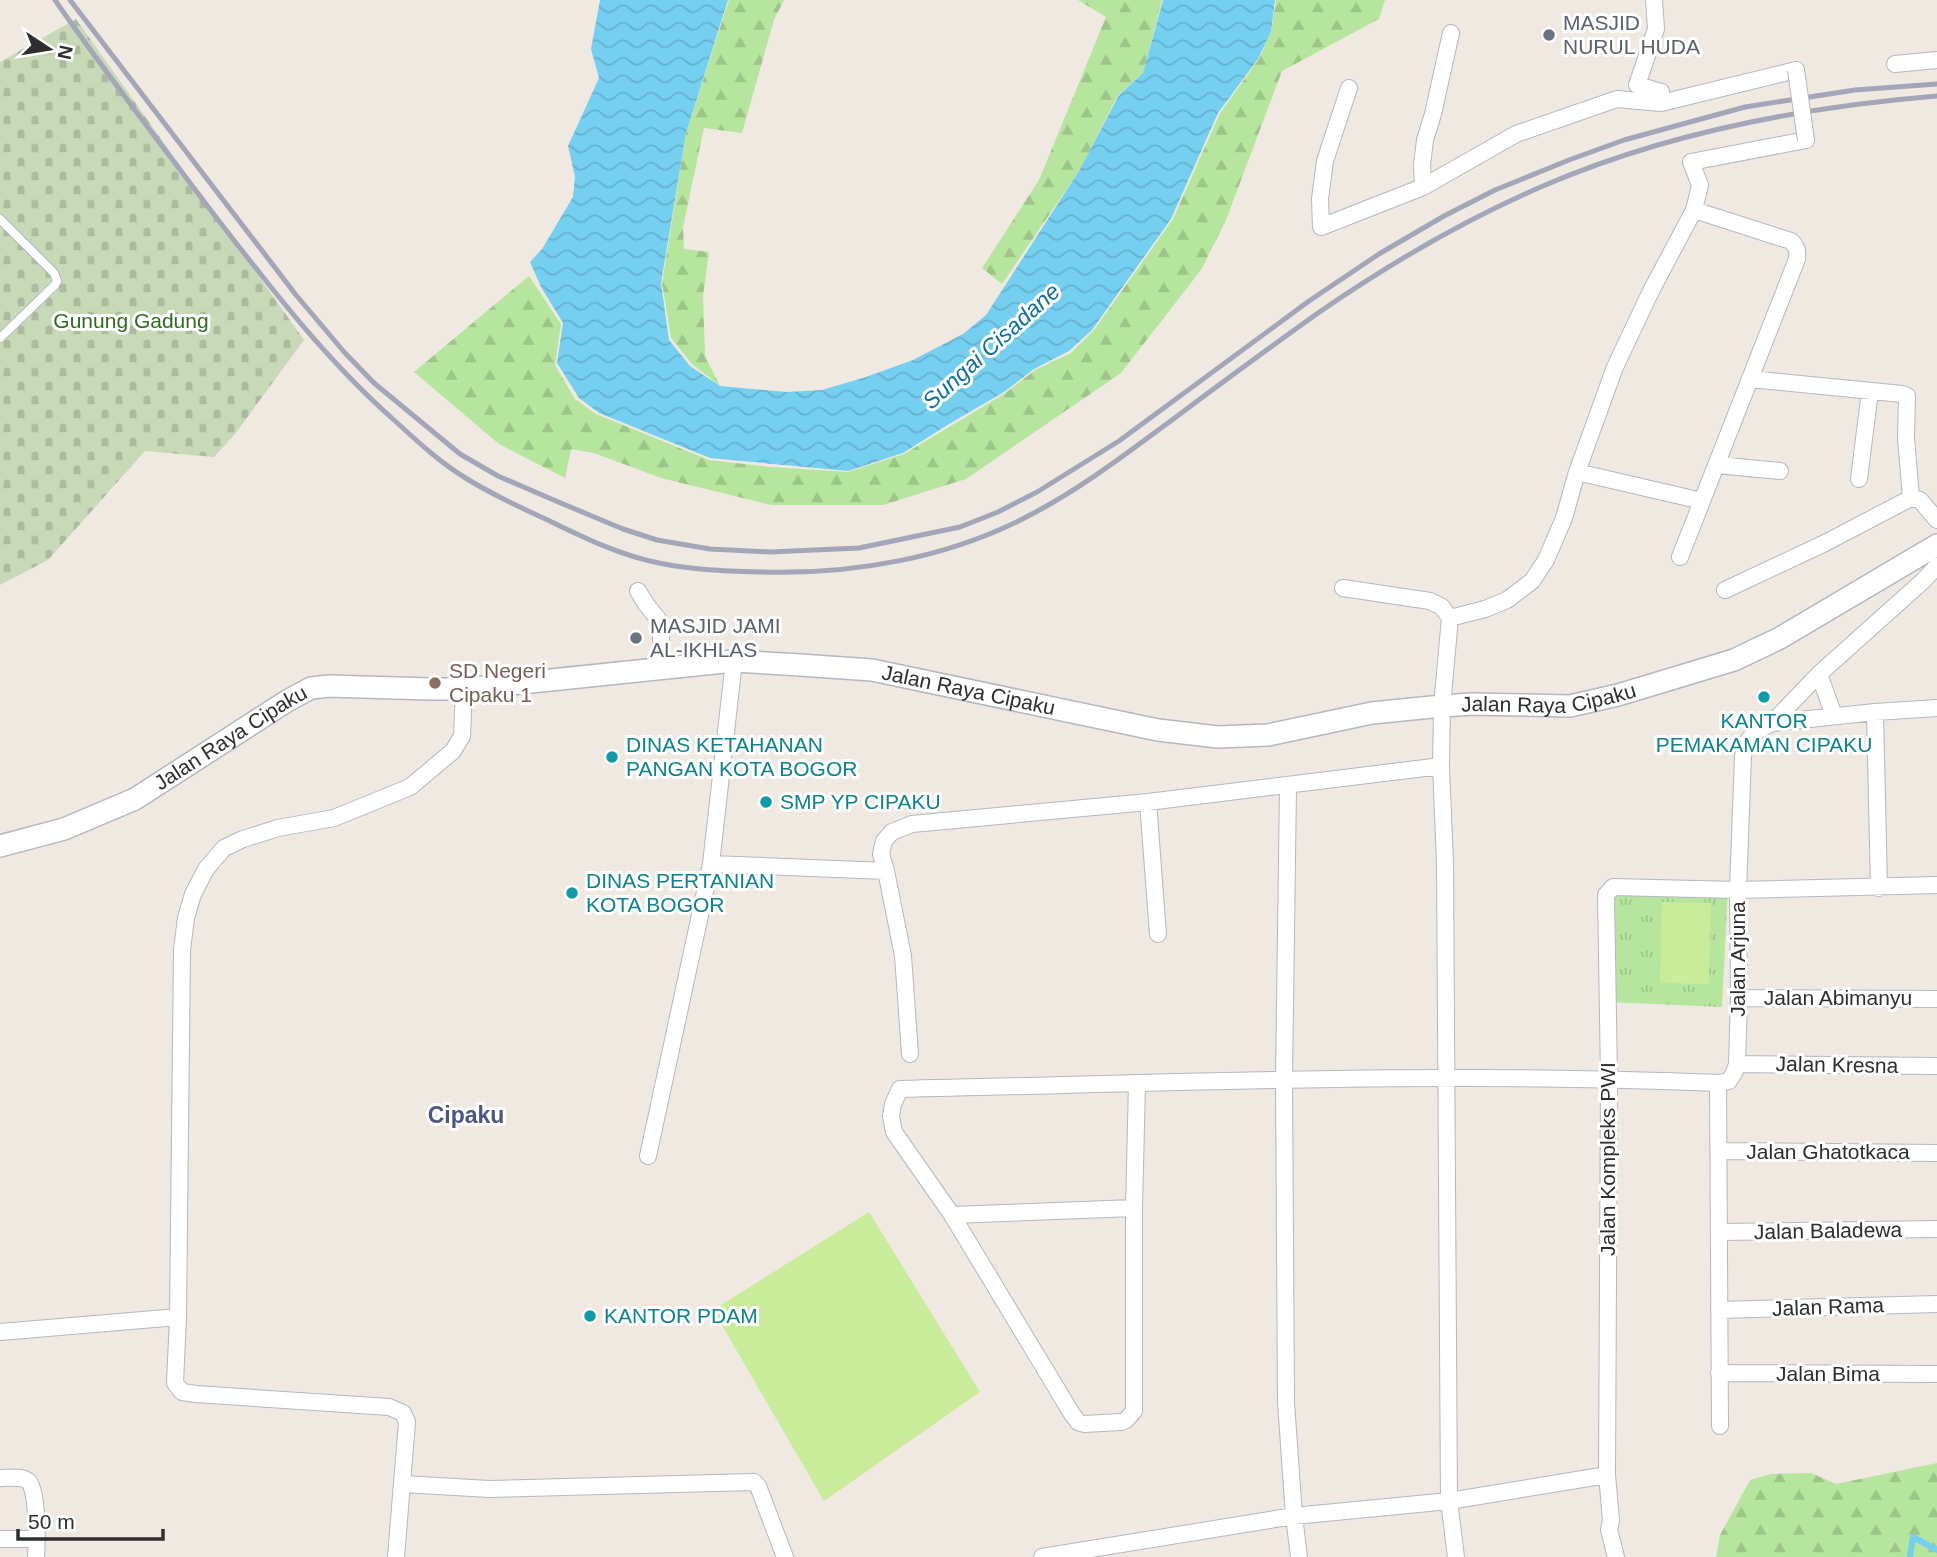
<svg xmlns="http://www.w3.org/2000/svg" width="1937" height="1557" font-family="Helvetica,sans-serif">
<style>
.forest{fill:url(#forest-firs)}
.cemetery{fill:url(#cemetery-stones)}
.park{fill:url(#park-tufts)}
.pitch{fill:#c9ec9a}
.water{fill:url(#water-waves)}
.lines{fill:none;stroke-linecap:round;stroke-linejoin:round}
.stream{stroke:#75cff0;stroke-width:6}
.lane-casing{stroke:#b4b7c1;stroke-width:10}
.street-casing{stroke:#b4b7c1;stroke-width:18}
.secondary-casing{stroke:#b4b7c1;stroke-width:24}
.lane{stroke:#fff;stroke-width:8}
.street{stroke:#fff;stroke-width:16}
.secondary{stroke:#fff;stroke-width:21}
.rail{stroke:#a3a6b8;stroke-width:5}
.street-bridge-casing{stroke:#b4b7c1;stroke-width:18;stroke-linecap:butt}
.street-bridge{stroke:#fff;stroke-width:16}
.worship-dot{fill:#6b7280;stroke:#fff;stroke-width:2.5}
.education-dot{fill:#8d6e63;stroke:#fff;stroke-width:2.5}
.culture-dot{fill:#0f9aa8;stroke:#fff;stroke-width:2.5}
.labels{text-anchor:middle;stroke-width:6;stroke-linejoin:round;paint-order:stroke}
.worship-label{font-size:21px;fill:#5b616d;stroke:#fff;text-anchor:start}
.park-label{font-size:21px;fill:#2c6e1b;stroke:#fff}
.education-label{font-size:21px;fill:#785e54;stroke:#fff;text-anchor:start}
.street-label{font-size:21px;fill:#2e2e2e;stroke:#fff}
.culture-label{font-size:21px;fill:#0d838f;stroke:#fff;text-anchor:start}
.water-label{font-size:23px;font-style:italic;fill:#0d6fa3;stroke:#fff}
.neighbourhood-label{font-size:23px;font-weight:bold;fill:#4d5680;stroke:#fff}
</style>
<defs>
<pattern id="forest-firs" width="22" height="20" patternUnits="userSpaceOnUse" patternTransform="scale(1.75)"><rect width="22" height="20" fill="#b6e59e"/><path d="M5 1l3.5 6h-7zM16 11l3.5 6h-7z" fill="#9dc588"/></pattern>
<pattern id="cemetery-stones" width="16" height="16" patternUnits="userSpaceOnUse" patternTransform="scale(1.75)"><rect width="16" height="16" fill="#c8d9b8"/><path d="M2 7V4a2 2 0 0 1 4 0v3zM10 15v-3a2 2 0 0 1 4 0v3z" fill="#acbb9e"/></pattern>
<pattern id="park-tufts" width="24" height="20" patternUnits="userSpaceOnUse" patternTransform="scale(1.75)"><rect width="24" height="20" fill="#b6e59e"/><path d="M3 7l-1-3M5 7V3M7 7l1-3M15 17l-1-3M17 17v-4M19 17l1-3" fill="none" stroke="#9dc588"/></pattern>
<pattern id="water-waves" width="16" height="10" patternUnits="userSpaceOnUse" patternTransform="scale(1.75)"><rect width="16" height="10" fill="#75cff0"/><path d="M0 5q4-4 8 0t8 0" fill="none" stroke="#66b2ce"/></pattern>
</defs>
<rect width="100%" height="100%" fill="#efe9e1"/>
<path class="forest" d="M 729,0 L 784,0 L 774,20 L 742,133 L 704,128 L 683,227 L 684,249 L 709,252 L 703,296 L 705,356 L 720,386 L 692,364 L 671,338 L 662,283 L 686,133 Z
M 1078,0 L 1162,0 L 1143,73 L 1118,95 L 1079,171 L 1002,284 L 982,268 L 1039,180 L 1106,17 Z
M 1276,0 L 1385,0 L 1379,19 L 1282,71 L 1226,220 L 1201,270 L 1121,373 L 966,479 L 883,505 L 771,505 L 661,478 L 594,453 L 571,449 L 565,478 L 499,444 L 414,372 L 529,276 L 561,324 L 555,365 L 575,399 L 596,414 L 709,460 L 771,467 L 848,472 L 904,454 L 1004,394 L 1035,370 L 1071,353 L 1094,330 L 1173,219 L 1220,113 L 1259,59 L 1271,32 Z
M 1937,1463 L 1937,1557 L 1716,1557 L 1720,1535 L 1750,1480 L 1771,1474 L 1811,1473 L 1836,1484 Z"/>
<path class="cemetery" d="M 76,19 L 304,340 L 235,434 L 214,457 L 145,451 L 48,560 L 0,585 L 0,62 Z"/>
<path class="park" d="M 1612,887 L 1728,888 L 1722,1007 L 1609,1002 Z"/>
<path class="pitch" d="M 1662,902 L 1711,903 L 1709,984 L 1660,983 Z
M 869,1212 L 980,1392 L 824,1501 L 713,1310 Z"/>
<path class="water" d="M 600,0 L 728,0 L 686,133 L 661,283 L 669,340 L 690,366 L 720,386 L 787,392 L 822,390 L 866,377 L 913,360 L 963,334 L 986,315 L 1079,171 L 1119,95 L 1143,73 L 1163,0 L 1275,0 L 1271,32 L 1258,59 L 1218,113 L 1171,219 L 1092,330 L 1069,351 L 1034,369 L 1004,392 L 949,424 L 903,453 L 848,471 L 710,458 L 599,413 L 579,398 L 557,363 L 563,323 L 541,287 L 530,262 L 542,249 L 573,197 L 575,177 L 568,146 L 599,78 L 591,49 Z"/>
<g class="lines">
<path class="stream" d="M 1910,1557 L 1913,1537 L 1937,1550"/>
<g class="lane-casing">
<path id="lane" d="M 0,219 L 54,273 L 57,281 L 55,285 L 0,338"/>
</g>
<g class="street-casing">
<path id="street" d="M 1654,0 L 1656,29 L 1637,85 L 1661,92 L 1661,103
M 1895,64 L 1937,60
M 1349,88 L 1325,161 L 1320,199 L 1321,227 L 1423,187 L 1516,134 L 1617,99 L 1661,103 L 1796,70
M 1423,187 L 1422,165 L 1425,140 L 1433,114 L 1451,33
M 1750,379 L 1902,394 L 1907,396 L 1906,438 L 1911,498 L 1920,500 L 1937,520
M 1717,465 L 1780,471
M 1577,472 L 1702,501
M 1859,479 L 1870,391
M 1680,557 L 1797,259 C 1798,251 1797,247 1791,241 L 1694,210
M 1343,588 L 1430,601 L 1442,607 L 1450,618 L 1442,706 L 1441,766 L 1445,863 L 1449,1501 L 1456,1557
M 1725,590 L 1825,543 L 1911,498
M 638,591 L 646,604 L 661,623 L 661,667
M 1450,618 L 1485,609 L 1507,600 L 1532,581 L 1546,560 L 1564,518 L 1577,472 L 1615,367 L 1651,291 L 1694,210 L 1700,185 L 1691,162 L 1806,140
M 1819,674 L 1834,716
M 1875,712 L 1879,888
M 1772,723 L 1875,712 L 1937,708
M 1288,786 L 1284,1079 L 1286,1402 L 1294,1516 L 1299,1557
M 1148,802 L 1158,934
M 711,864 L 886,871
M 1739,998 L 1937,999
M 910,1054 L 903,956 L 886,871 L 881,854 L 884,841 L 892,832 L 912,824 L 1148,802 L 1441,766
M 1737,1064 L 1937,1066
M 1718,1083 L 1720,1426
M 1137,1084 L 1134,1208 L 1134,1411 L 1126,1420 L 1121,1422 L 1084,1424 L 1078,1422 L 1072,1414 L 952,1215 L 894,1132 L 891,1116 L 893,1104 L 900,1089 C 1173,1083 1446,1071 1718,1083 L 1729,1081 L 1734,1073 L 1737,1064 L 1739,998 L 1738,890 L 1743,756 L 1747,742 L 1755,732 L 1772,723 L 1819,674 L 1924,580 L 1937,566
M 1719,1151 L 1937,1153
M 648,1156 L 711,864 L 734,661
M 952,1215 L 1134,1208
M 1719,1232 L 1937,1229
M 1719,1310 L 1937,1304
M 0,1332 L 178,1317
M 1719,1373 L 1937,1374
M 0,1478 C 8,1478 21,1476 28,1481 C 38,1488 37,1543 36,1557
M 403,1484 L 489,1489 L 754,1482 L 758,1486 L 785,1557
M 0,1539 L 37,1539
M 396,1557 L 407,1422 L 403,1413 L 389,1407 L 196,1394 L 182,1392 L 175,1383 L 178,1317 L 182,950 L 186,918 L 193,894 L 206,869 L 224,848 L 243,839 L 278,828 L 334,818 L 410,787 L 453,751 L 462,736 L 464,689
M 1042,1557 L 1294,1516 L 1449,1501 L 1607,1475
M 1616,1557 L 1609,1530 L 1611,1520 L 1607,1475 L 1609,1078 L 1606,895 L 1613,887 L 1738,890 L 1937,885"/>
</g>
<g class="secondary-casing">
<g id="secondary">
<path id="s1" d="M 0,846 L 64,829 L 135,799 L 287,701 L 311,688 L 329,686 L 430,689 L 464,689 L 734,661 L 800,665 L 872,670 L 1158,730 L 1218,737 L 1268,735 L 1372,713 L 1442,706 L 1472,704 L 1570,706 L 1618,695 L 1734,660 L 1780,638 L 1937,545"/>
</g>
</g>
<use href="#lane" class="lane"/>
<use href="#street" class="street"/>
<use href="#secondary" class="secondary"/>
<path class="rail" d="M 55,0 C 104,71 157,139 209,208 C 267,283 323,357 394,420 C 416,440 438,461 464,477 C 492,495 524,509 554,523 C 587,539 622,556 659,563 C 692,570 726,571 760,572 C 852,575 950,558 1032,514 C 1082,488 1127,453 1172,420 C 1220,384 1269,348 1318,313 C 1389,264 1464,220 1543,186 C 1668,132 1802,107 1937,96
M 70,0 L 296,295 L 345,353 L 374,383 L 460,454 L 498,476 L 556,501 L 623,529 L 657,540 L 710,549 L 770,552 L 859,548 L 960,527 L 998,512 L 1037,492 L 1119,441 L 1309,301 L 1379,254 L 1444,216 L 1495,190 L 1569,160 L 1624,140 L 1745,107 L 1855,90 L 1937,84"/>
<g class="street-bridge-casing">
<path id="street-bridge" d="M 1796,70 L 1806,140"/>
</g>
<use href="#street-bridge" class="street-bridge"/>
</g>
<g class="worship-dot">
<circle cx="1549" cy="35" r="7"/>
<circle cx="636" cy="638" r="7"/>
</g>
<circle class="education-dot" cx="435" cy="683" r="7"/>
<g class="culture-dot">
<circle cx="1764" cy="697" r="7"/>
<circle cx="612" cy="757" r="7"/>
<circle cx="766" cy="802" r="7"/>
<circle cx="572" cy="893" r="7"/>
<circle cx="590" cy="1316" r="7"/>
</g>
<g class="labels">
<g class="worship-label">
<text x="1563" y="30">MASJID<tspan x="1563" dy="24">NURUL HUDA</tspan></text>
<text x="650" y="633">MASJID JAMI<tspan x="650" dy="24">AL-IKHLAS</tspan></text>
</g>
<g class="park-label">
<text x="131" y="328">Gunung Gadung</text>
</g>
<g class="education-label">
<text x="449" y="678">SD Negeri<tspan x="449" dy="24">Cipaku 1</tspan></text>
</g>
<g class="street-label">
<text dy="7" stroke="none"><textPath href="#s1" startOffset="1013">Jalan Raya Cipaku</textPath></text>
<text dy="7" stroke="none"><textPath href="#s1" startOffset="1601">Jalan Raya Cipaku</textPath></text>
<text dy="7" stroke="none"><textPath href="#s1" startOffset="257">Jalan Raya Cipaku</textPath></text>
<text transform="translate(1738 959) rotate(-90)" y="7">Jalan Arjuna</text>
<text x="1838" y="1005">Jalan Abimanyu</text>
<text transform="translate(1837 1065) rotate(1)" y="7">Jalan Kresna</text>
<text x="1828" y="1159">Jalan Ghatotkaca</text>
<text transform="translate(1608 1159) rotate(-90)" y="7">Jalan Kompleks PWI</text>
<text transform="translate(1828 1231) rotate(-1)" y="7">Jalan Baladewa</text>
<text transform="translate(1828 1307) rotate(-2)" y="7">Jalan Rama</text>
<text x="1828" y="1381">Jalan Bima</text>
</g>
<g class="culture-label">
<text x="1764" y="728" text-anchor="middle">KANTOR<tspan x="1764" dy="24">PEMAKAMAN CIPAKU</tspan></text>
<text x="626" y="752">DINAS KETAHANAN<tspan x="626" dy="24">PANGAN KOTA BOGOR</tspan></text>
<text x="780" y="809">SMP YP CIPAKU</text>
<text x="586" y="888">DINAS PERTANIAN<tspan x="586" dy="24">KOTA BOGOR</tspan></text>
<text x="604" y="1323">KANTOR PDAM</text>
</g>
<g class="water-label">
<text transform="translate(991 346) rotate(-42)" y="8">Sungai Cisadane</text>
</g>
<g class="neighbourhood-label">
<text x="466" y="1123">Cipaku</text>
</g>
</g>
<g transform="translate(49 49) rotate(102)" stroke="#ffffff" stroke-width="5" paint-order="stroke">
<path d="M0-5L12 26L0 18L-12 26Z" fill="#2e2e2e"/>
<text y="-10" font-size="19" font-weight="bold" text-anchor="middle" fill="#2e2e2e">N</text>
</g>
<path d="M18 1529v10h145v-10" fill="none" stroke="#2e2e2e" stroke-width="3.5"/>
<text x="28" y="1529" font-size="21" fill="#2e2e2e" stroke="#ffffff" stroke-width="5" paint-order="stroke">50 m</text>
</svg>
